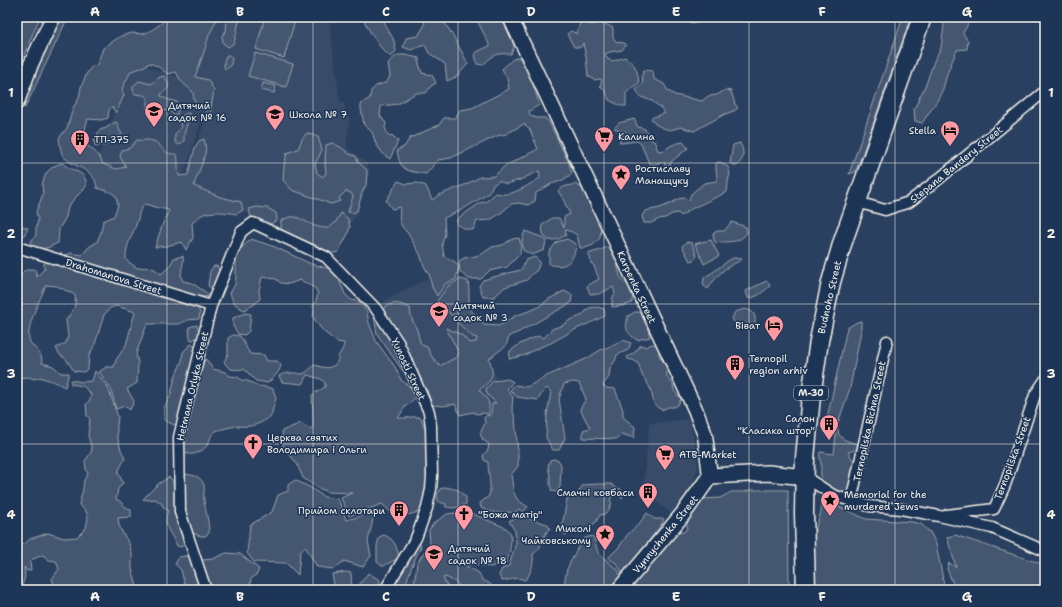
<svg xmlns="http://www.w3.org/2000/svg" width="1062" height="607" font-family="'Shantell Sans',sans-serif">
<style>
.built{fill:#374c69}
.green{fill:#445771;stroke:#9ca4ac}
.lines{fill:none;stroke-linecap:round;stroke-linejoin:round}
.street-casing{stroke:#f4f1e8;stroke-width:13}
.secondary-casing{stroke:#f4f1e8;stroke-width:17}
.primary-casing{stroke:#f4f1e8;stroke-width:18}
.highway-casing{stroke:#f4f1e8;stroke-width:21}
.street{stroke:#1d3557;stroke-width:10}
.secondary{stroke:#1d3557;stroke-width:14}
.primary{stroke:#1d3557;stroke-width:15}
.highway{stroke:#1d3557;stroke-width:18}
.grid{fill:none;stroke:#f4f1e8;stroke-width:1;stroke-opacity:0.55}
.labels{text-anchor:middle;stroke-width:3;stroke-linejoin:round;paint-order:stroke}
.shield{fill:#1d3557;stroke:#b4b9bc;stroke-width:1}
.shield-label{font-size:9px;font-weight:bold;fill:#f4f1e8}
.poi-label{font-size:10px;fill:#f4f1e8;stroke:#1d3557;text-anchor:start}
.street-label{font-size:10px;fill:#f4f1e8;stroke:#1d3557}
.neatline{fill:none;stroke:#f4f1e8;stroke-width:1.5}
.grid-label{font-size:13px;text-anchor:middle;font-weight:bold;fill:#f4f1e8}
</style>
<rect width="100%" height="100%" fill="#2a4060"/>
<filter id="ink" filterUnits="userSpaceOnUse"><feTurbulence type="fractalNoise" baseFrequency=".025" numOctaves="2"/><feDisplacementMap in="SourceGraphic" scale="8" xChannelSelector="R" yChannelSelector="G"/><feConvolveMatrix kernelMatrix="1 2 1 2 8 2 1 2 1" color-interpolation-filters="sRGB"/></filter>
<g filter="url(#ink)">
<path class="built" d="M 205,17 L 329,17 L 340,103 L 343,103 L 344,105 L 349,119 L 349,127 L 347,140 L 347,145 L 349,150 L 367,163 L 369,171 L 368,180 L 356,217 L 334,241 L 181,191 L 216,87 L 184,76 Z
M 133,62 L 212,88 L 177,196 L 94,168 Z
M 452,266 L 494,355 L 487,359 L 500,385 L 502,406 L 435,406 L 384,301 Z
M 690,419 L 698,465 L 692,492 L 676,516 L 643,493 L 649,423 Z
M 431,553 L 476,590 L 400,590 Z"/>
<path class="green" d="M 17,17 L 40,17 L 17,71 Z
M 62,17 L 68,17 L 25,108 L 22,104 L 34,76 Z
M 165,17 L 218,17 L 209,35 L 205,49 L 195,77 L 208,80 L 214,90 L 209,120 L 205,118 L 207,109 C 195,105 194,103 193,92 L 181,81 L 176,72 L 168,74 L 157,66 L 150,63 L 141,68 L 131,71 L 123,87 L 122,90 L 124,95 L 116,113 L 112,107 L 109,110 L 108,118 L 101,120 L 88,119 L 86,125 L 83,143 C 94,150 97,152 103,164 L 116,169 L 126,167 L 120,157 L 122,150 L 130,148 L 137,140 C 142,141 148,139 153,141 C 159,142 160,148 165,151 C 168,154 173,154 177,154 C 179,162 177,169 179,176 L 188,175 L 195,147 L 199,141 L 204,139 C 210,155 197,171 194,186 L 220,197 L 241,202 L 243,210 L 237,214 C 226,212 209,210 200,216 C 197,218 195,221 192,223 L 193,238 L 186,250 L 182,242 L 166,246 L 155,247 L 163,223 L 169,210 L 158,208 L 145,204 C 138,211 140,213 137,222 C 133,235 125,245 126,260 L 137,268 C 149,267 152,266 161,274 L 169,267 L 174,258 L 183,256 C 185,265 178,273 183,281 L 192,283 L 211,296 L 194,298 L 200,313 L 199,319 L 188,320 L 179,324 L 147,324 L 136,354 L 138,363 L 137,383 L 127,389 L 134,401 L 130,410 L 125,406 L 116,409 L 111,389 L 99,372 L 106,367 L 114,367 L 116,360 L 126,345 L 135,312 L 117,306 L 110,308 L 104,315 L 95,344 L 89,356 L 88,368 L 84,372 L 74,371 L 66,359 L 60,355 L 56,348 L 66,343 L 68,336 L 66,320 C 72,312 77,306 75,295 L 57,286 L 46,285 C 41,298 24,329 30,342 C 33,347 38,350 40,354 C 42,357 42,361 42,363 L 53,366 L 61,373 L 69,373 L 65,387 L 57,383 L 40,377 L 35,379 L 28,377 L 17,378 L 17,284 C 23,273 19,270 35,269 L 37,277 L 45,268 L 43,265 L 50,259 L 66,256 L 70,253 L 82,255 L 89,247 L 97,242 L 101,232 L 103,221 L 114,216 L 118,205 L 116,196 L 110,192 L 97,188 C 95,170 81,170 69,161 C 67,159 65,159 64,157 C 60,152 60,144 59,138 L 67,128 L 73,108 L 79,98 L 81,87 L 87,73 L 92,66 L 97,65 L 103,48 L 121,36 L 131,33 L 143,34 L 152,30 L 162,23 Z
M 227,17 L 240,17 L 234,43 L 228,47 L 223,43 L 222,35 L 226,31 Z
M 265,17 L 296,17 L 284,58 L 256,49 Z
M 362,17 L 382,17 L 389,32 L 393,38 L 395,45 L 396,51 L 391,57 C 379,49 369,30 362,17 Z
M 425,17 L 441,17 L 455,39 L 468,64 L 456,77 L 447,81 L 445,64 L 429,53 L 425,45 L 411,50 L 403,47 L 406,38 L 418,36 L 424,26 Z
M 479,17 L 504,17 L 506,21 L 514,47 L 511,54 C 496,53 494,54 483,65 L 477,64 L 475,53 L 485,48 L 490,46 L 479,24 Z
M 686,17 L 698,17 L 699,18 L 696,23 L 687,22 Z
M 903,17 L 911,17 L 861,158 L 855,172 L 849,174 Z
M 945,17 L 970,17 L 967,26 L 963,33 L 968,41 L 967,49 L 957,50 L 948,71 L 943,89 L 937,101 L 922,123 L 915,121 L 914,109 L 926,84 L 934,61 L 941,48 Z
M 581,19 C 588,26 593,25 602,22 L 613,28 L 613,37 L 616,42 L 624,43 L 626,45 L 622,50 L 610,52 L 605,54 L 607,59 L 613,61 L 625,57 C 637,66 637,69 639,83 L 633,87 L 626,93 L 626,106 L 621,106 L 609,100 L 605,90 L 600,86 L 602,80 L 599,79 L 595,80 L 588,76 L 586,57 L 583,43 L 581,47 L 574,47 L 567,34 L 571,31 L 577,34 Z
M 255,53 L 293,64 L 286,87 L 248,76 Z
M 227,55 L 229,55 L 232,58 L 231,64 L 228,68 L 225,69 C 223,63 224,59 227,55 Z
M 397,55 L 405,55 L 419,58 L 419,64 L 422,73 L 432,75 L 436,83 L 431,86 L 426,93 L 416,93 L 398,104 L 381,106 L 380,116 L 386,123 L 385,128 L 388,135 L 393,136 L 398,141 L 390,159 L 384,155 L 376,144 L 372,132 L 364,125 L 361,109 L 361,104 L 370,98 L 371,91 L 376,86 L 387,82 L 390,76 L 388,63 Z
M 519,57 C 529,71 535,88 539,105 L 529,111 L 530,116 L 537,118 L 545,118 L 549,122 L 569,163 L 572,174 L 561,181 L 551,184 L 536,193 L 535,201 L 528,205 L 518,203 L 511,204 L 501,213 L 490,220 L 477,221 L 473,230 L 466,229 L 457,225 L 457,219 L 480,203 L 487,201 L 496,193 C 511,198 528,185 540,178 L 539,171 L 520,180 L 506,184 L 499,181 L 493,185 L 488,194 L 463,209 L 444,218 L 445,234 L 442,244 L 444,256 L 455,262 L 459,267 L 456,279 L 445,284 L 437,296 L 432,287 L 429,274 L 424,266 L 420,254 L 407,232 C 398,225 399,217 400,207 L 392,209 L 386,201 L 398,181 L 406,184 L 417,183 L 426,186 L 432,200 L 439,195 L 467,184 L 480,177 L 494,176 L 507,164 L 511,163 L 538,149 L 530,130 L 524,124 L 506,134 L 497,136 L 451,158 L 438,160 L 426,174 C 406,171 400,171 397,150 L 404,147 L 410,138 L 439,125 L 444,118 L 455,118 L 460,110 L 472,108 L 509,89 L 507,78 L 502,69 L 513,59 Z
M 644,70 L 653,71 L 654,79 L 664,84 L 668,91 L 675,95 L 702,101 L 708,96 L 717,95 L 725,90 L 731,91 L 735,104 L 738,108 L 734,111 L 725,114 L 694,131 L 681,127 L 670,130 L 663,128 L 655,124 L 651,118 L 665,113 L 660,107 L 652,101 L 641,97 L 636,90 L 643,82 L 642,76 Z
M 164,76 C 170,85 171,88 161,94 L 161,96 L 166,99 L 177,102 C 179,106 179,109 177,114 L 174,115 L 169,111 L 162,110 L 159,107 L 147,108 L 147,97 L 143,95 L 135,94 L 133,90 L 133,86 L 139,81 L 151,84 L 160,77 Z
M 263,83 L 276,86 L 274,93 L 261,90 Z
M 187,113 L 189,113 C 189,121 187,124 185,131 C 184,134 184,138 184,141 L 179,145 L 175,142 L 175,134 L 181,128 L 180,124 L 182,116 Z
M 634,119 L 638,127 L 645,129 L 650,139 L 657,143 L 656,145 L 658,151 L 665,150 C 670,145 676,143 683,142 L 688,148 L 671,162 L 669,169 L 665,169 L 665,163 L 660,162 L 654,165 L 649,163 L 641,144 L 637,141 L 622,143 L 619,142 L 625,131 L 622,132 L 614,128 L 619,123 Z
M 116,122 L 117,123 L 119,129 L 122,134 L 115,140 L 110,142 L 104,146 L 101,145 L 96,147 L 95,146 L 94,140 L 100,130 L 106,128 L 114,123 Z
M 307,133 L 318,137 L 322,150 L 315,164 L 317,173 L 323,177 L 326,173 L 325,164 L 326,145 L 333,143 L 342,148 L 349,154 L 356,156 L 358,162 L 367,170 L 366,185 L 362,193 L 357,211 L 353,213 L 348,212 L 353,196 L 351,193 L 346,191 L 339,198 L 340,201 L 331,204 L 320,200 L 292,190 L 283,180 L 284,166 L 287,153 L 298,149 L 302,139 Z
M 740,143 C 745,152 744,161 736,166 L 730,163 L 733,145 Z
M 720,162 L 728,167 L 730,173 L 728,182 L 727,192 L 691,209 L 681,216 L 678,213 L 672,214 L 665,218 L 659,219 L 651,223 L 644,223 L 642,216 L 645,211 L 660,208 L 672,203 L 678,199 L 684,198 L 689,200 L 691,194 L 704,183 L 717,181 L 717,176 L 716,170 L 716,163 Z
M 62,163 C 65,165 68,168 71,169 C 81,173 87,175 86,187 L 74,199 L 68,207 L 66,217 L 59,229 L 58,243 L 47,248 L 36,249 L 30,243 L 36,235 L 36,228 L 38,220 L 36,212 L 43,194 L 42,185 L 46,173 L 54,166 Z
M 575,184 L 582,188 L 601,227 L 600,238 L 593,245 L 585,248 L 580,248 L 577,235 L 572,232 L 565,230 L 566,235 C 560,239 554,241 547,240 L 543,234 L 542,225 L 552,218 L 559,218 L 564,228 L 564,217 L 570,214 L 562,197 L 558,191 C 562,186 569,186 575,184 Z
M 257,207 L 267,208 L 276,213 L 277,220 L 271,224 L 252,222 L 249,209 Z
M 341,213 L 348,219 L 350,227 L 347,236 L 338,252 L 335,253 L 323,253 L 319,247 L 291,235 L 281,229 L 281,221 C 297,210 304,224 319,227 C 322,228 326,228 329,228 L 335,223 Z
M 732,222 L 746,227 L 747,233 C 737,245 729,240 716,243 L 714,240 L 713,234 L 717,231 L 724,231 Z
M 17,224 L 28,228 L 25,234 L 17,240 Z
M 525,231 L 541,237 L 546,242 L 544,250 L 532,255 L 523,250 L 522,240 Z
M 519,238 L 521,245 L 520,254 L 507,267 L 489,271 L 481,279 L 469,279 L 460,272 L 459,261 L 464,258 L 472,257 L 482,254 L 492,247 L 503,245 L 512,239 Z
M 251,239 L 275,247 L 311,264 L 335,270 L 345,294 L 351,300 L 360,302 L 367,312 L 369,323 L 376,341 L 395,367 L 401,380 L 409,386 L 412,390 L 415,398 L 405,407 L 398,418 C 408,419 413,415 421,418 L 425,429 L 428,444 L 427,505 C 416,516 409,514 395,516 L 382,504 L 349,516 L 341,498 L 352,493 L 328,492 L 324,490 L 318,488 L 303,478 L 297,464 L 283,446 L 282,431 L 301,423 L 311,430 L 313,426 L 313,419 L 312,395 L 325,387 L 325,383 L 321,379 L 307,375 L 302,384 L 282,382 L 279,376 C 283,373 290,373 295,373 C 297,373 299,374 302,374 C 308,373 310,367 315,365 C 323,368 332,370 337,362 C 338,360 338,358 339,355 C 341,351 344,348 344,343 L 337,342 L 324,332 L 316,322 L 313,316 L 314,310 L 313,306 L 316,301 L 318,294 L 315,288 L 300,280 L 289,284 L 281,283 L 276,279 L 262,277 L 259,291 L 260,299 L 255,304 L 244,310 C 235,305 233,303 230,293 L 235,285 L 236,277 L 236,257 L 239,250 Z
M 567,239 L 576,244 C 575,260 566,270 549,264 L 549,252 L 557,242 Z
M 711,240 L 719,256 L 704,264 L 695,244 L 701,242 Z
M 687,242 L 692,243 L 697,256 L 694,260 L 690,261 L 682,246 Z
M 607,247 L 613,253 L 617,263 L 620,277 L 633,291 L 632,303 L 622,306 L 612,307 L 612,299 L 615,293 L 613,287 L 599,294 L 590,294 L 587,286 L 599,279 L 594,266 L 591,263 L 590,257 L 588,254 C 595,251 601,251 607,247 Z
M 535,257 L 540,262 L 537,270 L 531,275 L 527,280 L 505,287 L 494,297 L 483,297 L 479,286 L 483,280 L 508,273 L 521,270 L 526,260 Z
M 733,258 L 742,259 C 737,263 733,264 728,267 C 719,273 714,280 708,289 L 703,285 L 704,278 C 708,274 713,273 717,269 C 723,265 727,261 733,258 Z
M 214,266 L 217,266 C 222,276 228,282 222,292 L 208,286 L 210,271 Z
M 460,279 L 468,281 L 469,290 L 469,308 L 484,325 L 499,326 L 515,316 L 537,308 L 549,299 L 564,291 L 572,295 L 571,303 L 519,332 L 509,336 L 506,346 L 499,351 L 489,359 C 495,375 493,380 479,390 C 488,399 490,401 489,414 L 483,413 L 477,414 L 473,412 L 460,415 L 455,404 L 443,406 L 432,405 L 427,390 L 415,388 L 408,376 L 402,370 L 377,334 L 374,316 C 388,304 392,299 410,308 L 411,317 L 417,330 L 420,342 L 422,345 L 427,347 L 432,357 L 440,366 L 451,360 L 457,357 L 459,353 L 446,328 L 462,335 L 469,343 L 476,342 L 477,338 L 473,337 L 458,323 L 458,317 L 457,314 L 451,315 L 445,308 L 437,301 L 448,286 Z
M 767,281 L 770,286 C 763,292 757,298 748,298 L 746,291 L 760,284 Z
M 598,307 L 604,309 L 605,316 L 572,331 L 551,343 L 540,347 L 525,355 L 509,359 L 510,351 L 520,344 L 538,336 L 544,338 L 552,329 L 563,325 L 570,320 L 581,316 L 589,308 Z
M 745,309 C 754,311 756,315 755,324 L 748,329 L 743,326 L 737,326 L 732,319 L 735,312 Z
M 635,312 L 640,312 L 645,318 L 650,337 L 637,340 C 626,332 625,330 628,316 Z
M 245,313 L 251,314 L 249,331 L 245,335 L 238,334 L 233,326 L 233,318 Z
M 861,321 L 861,331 L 850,388 L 837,426 L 839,435 L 845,440 L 857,444 L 858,449 L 848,452 L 855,463 L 849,494 L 844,495 L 822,481 C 820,475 821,469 821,463 C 820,459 819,456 820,452 L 834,454 L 836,434 L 824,432 L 847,328 L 857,322 Z
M 197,325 L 200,336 L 193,340 L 190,339 L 189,327 Z
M 233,335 L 240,336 C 244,341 246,348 250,354 L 264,355 L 267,361 L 277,361 L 281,365 C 280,372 273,378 268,383 L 256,381 L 244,369 C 233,370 230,371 224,362 L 228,354 L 228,338 Z
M 623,340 L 631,343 L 628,350 L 617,355 L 615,361 L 610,368 L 609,377 L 603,385 L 606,388 L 615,389 L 623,410 L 623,417 L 635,427 L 634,438 L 622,434 L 617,439 L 583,438 L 583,430 L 590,428 L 580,409 L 586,399 L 579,383 L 573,382 L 564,384 L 559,399 L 565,438 L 559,450 L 553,450 L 546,438 L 547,414 L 551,392 L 547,388 L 542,393 L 538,400 L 517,397 L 510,390 L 515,385 L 527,387 L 547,376 L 588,358 L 600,350 L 614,345 Z
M 191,344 L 197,348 L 180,421 L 174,425 L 164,420 L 164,408 L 171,394 L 175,377 L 182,361 L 183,352 Z
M 652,344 L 657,345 L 659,350 L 659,355 L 666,366 L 667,377 L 673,385 L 674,391 L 681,399 L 678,405 L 674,407 L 668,407 L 662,410 C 651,405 654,398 650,388 C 648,383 644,379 642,375 C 638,364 641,362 628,359 L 627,357 L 634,353 L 641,345 L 646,347 Z
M 206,359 L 213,369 L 225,372 L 230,376 L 238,377 L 243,381 C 251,380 253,385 259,386 C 264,387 268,387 273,389 L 276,398 L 271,416 C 266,420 261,423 255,425 C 249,427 243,426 237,426 C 230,427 222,429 216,431 C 210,434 211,439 208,444 C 202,453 192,457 182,452 L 187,415 L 193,405 L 193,396 L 200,366 Z
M 95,371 L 108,388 L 118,417 L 117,426 L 117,435 L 121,450 L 125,458 L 118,472 L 123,483 L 118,489 L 116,499 L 121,502 L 124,506 L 131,510 L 131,517 L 118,518 L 119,525 L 123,534 L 129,543 L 132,554 L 132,569 L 138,590 L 56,590 L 52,579 L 59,569 L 56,561 L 49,560 L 43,555 L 33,559 L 30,562 L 31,570 L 27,571 L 24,567 L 25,576 L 22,586 L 17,587 L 17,547 L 24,544 L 30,539 L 48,533 L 64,538 L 77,537 L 86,528 L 88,517 L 86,511 L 79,505 L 83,489 L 84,480 L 88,474 L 86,469 L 85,461 L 90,454 L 92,450 L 88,435 L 90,419 L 87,416 L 86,404 L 90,400 L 91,394 L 83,386 L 71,384 L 71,380 L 82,382 L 92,381 Z
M 508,379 L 513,382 L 507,389 L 513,397 L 512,408 L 515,418 L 518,454 L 518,466 L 511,475 C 513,485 512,494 519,501 C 522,503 525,505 528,507 L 523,512 L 519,509 L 514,513 C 509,511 506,513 501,513 C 494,513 487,511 481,508 L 480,503 L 489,496 C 492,485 488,474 488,462 L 484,460 L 483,455 L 488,450 L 489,444 L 483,440 L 480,434 L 485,423 L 484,418 L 487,415 L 491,416 L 492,404 L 496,403 L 487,394 L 486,389 L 493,381 L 502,380 Z
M 554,459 L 559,461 L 561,465 L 560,487 L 556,492 L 552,491 L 550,485 L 550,476 L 548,466 L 550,460 Z
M 183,474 C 191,475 201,475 204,485 C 205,490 203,496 204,501 C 206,513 209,521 209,533 L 205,536 L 200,536 L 193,533 L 190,527 L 184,503 Z
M 169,477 L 173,481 C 174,491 174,507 176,516 C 178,526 183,534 185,544 L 181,547 L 177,546 C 171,532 162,527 168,510 L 164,508 L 161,503 L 155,499 L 148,500 L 143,499 L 158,484 Z
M 295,480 L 311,488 L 324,497 L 337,499 L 339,501 L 346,520 L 358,517 L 367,511 L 372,512 L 374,515 L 368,541 L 371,556 L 363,567 L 344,561 L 334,569 L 317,567 L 305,546 L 300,553 L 298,575 L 286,563 L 254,562 L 247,553 L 250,525 L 272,512 L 278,495 L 288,491 L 288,485 Z
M 598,484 L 611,484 L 616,488 L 621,489 L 623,494 L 622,498 L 617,494 L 612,496 L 610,500 L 612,504 L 610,506 L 609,510 L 604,514 L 600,515 C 598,518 597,521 595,523 C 589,530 574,531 565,535 L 558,527 L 563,521 L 567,499 L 577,494 L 583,485 Z
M 446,487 L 458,490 L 466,497 L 466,504 C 461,507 453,509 446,507 L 445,503 L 442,503 L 438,501 L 437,495 L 440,489 Z
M 751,490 L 788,490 L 789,590 L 629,590 L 669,535 L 684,532 L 687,528 L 688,516 L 702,499 L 720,498 L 731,492 L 744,492 Z
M 822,502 L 837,506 L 866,519 L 912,522 L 921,524 L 930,532 L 936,544 L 945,590 L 814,590 L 814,533 L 821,512 Z
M 461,512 L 471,513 L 506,528 L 511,534 C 511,545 510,553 506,563 L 490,567 L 483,566 L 479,564 L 468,565 L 460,563 L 479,573 L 482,580 C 489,583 491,582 492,590 L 462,590 L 457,583 L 446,577 L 443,578 L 449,590 L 430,590 L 429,589 L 418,590 L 414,588 L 417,563 L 425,551 L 440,550 L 430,544 L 429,530 L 434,523 L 447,514 Z
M 647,513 L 654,519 L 664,519 L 661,525 L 631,564 L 624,575 L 616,563 L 608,558 L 619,547 L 628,534 L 639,524 Z
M 519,516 L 547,524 L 550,528 C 541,537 544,547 533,554 C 534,562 531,575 525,580 C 514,576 513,580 502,581 L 499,575 L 502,569 L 509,566 L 516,543 L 515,531 L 509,521 Z
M 384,535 C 395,539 397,548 399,558 L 383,566 L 377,562 L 377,546 L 379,537 Z
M 955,535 L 1045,565 L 1045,590 L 962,590 L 960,583 L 959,586 L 956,588 L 954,586 L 947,569 L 949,563 L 956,567 L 947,537 Z
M 592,536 L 594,538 L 598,553 L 618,570 L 621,576 L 614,590 L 563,590 L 567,569 L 581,541 L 585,538 Z
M 419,543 L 421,545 C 420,550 417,554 415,559 C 410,569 408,580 403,590 L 388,590 L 416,544 Z
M 226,553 L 240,554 L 259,569 L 257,574 L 251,579 L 249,590 L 182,590 L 185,586 L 181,570 L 175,564 L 179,557 L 191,555 L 201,560 L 203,560 L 213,559 Z
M 346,572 L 351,573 L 352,590 L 335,590 L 332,574 Z
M 368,573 L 380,580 L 378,590 L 355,590 Z"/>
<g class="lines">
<g class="street-casing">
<path id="street" d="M 857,202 L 885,210 L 909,202 L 940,178 L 1045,91
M 17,247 L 211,306
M 805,477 L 833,495 L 851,501 L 869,506 L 901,509 L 939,516 L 992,528 L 1045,551
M 851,501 L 854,488 L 887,341
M 947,515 L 994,509 L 1005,485 L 1035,395 L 1045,380
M 206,590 L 180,512 L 179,437 L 211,306 L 241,232 L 253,223 L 326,257 L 376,309 L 398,342 L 429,412 L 431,426 L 432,476 L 431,489 L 427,508 L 416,538 L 385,590"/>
</g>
<g class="secondary-casing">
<path id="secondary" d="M 510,17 L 695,409 L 705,435 L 710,476
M 17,102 L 31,64 L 53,17"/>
</g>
<g class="primary-casing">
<path id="primary" d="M 619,590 L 683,514 L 710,476 L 768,473 L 805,477"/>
</g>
<g class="highway-casing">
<path id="highway" d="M 806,590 L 804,513 L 805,458 L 811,396 L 819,341 L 831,282 L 843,241 L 922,17"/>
</g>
<use href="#street" class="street"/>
<use href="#secondary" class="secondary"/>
<use href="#primary" class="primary"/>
<use href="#highway" class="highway"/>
</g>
</g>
<path class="grid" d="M 167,17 L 167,590M 313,17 L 313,590M 458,17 L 458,590M 604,17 L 604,590M 749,17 L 749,590M 895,17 L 895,590M 17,163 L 1045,163M 17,304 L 1045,304M 17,444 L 1045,444"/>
<defs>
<g id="school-pin" transform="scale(1)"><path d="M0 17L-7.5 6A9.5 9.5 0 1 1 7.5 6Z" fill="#ff9aa2" stroke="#1d3557"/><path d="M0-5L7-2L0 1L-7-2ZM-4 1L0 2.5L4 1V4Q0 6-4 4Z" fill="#111"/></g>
<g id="hotel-pin" transform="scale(1)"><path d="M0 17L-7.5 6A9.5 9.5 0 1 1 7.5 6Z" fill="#ff9aa2" stroke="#1d3557"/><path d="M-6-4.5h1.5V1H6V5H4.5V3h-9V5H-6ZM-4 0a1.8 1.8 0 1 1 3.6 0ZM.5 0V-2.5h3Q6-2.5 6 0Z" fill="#111"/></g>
<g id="supermarket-pin" transform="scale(1)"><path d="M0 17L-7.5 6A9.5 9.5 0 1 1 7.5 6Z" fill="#ff9aa2" stroke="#1d3557"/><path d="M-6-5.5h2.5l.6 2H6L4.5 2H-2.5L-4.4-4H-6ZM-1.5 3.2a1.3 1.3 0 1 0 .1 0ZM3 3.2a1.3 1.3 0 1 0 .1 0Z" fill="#111"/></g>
<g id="building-pin" transform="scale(1)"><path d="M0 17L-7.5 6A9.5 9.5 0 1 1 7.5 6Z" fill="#ff9aa2" stroke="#1d3557"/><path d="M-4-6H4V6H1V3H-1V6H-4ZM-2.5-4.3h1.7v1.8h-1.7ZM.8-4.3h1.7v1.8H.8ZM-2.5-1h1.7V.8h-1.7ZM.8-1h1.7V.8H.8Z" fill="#111"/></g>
<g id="sight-pin" transform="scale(1)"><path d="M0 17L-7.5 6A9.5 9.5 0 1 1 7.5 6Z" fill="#ff9aa2" stroke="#1d3557"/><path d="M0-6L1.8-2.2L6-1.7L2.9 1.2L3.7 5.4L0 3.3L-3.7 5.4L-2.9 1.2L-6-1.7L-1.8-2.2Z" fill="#111"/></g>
<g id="church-pin" transform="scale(1)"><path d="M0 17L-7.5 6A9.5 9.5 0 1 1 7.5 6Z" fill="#ff9aa2" stroke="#1d3557"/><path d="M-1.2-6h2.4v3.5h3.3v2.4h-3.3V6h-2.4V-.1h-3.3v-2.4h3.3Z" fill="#111"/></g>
</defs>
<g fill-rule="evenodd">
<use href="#school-pin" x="154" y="111"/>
<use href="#school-pin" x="275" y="114"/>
<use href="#hotel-pin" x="950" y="130"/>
<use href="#supermarket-pin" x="604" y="136"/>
<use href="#building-pin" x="80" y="139"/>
<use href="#sight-pin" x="621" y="174"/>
<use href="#school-pin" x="439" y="311"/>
<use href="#hotel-pin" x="774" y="325"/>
<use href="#building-pin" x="735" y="364"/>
<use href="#building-pin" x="829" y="424"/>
<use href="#church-pin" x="253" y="443"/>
<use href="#supermarket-pin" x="665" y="454"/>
<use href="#building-pin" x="648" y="492"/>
<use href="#sight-pin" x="830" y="500"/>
<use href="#building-pin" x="399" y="510"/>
<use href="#church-pin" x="464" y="514"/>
<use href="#sight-pin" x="605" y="534"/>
<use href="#school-pin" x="434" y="554"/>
</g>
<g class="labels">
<rect class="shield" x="794" y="386" width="34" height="14" rx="3"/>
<g class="shield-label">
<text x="811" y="396">М-30</text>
</g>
<g class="poi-label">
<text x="168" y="109">Дитячий<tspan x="168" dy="12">садок № 16</tspan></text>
<text x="289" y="118">Школа № 7</text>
<text x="936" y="134" text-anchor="end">Stella</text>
<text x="618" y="140">Калина</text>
<text x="94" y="143">ТП-375</text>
<text x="635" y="172">Ростиславу<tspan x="635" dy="12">Манащуку</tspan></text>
<text x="453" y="309">Дитячий<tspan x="453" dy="12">садок № 3</tspan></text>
<text x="760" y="329" text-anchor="end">Віват</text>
<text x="749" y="362">Ternopil<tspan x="749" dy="12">region arhiv</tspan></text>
<text x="815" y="422" text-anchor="end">Салон<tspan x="815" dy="12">"Класика штор"</tspan></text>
<text x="267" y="441">Церква святих<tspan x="267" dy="12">Володимира і Ольги</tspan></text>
<text x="679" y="458">ATB-Market</text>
<text x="634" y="496" text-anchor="end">Смачні ковбаси</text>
<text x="844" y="498">Memorial for the<tspan x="844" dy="12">murdered Jews</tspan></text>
<text x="385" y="514" text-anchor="end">Прийом склотари</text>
<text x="478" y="518">"Божа матір"</text>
<text x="591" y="532" text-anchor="end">Миколі<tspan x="591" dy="12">Чайковському</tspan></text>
<text x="448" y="552">Дитячий<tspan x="448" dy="12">садок № 18</tspan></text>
</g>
<g class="street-label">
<text transform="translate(956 164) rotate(-39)" y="4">Stepana Bandery Street</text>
<text transform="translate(114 276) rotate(17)" y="4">Drahomanova Street</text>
<text transform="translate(637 287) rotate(65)" y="4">Karpenka Street</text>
<text transform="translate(829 297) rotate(-77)" y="4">Budnoho Street</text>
<text transform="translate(409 369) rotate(65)" y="4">Yunosti Street</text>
<text transform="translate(192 386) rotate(-77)" y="4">Hetmana Orlyka Street</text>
<text transform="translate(869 421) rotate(-78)" y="4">Ternopilska Bichna Street</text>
<text transform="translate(1012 458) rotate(-70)" y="4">Ternopilska Street</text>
<text transform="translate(665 534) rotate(-51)" y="4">Vynnychenka Street</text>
</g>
</g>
<rect width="1062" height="607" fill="none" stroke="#1d3557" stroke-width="44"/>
<rect x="22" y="22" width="1018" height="563" class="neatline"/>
<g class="grid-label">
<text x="95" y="16">A</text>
<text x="240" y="16">B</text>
<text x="386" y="16">C</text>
<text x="531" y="16">D</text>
<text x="676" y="16">E</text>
<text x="822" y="16">F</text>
<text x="967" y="16">G</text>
<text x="11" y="97">1</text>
<text x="1051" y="97">1</text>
<text x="11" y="238">2</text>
<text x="1051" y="238">2</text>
<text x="11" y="378">3</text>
<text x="1051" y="378">3</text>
<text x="11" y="519">4</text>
<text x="1051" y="519">4</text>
<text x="95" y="601">A</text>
<text x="240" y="601">B</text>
<text x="386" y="601">C</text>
<text x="531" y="601">D</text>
<text x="676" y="601">E</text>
<text x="822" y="601">F</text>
<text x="967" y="601">G</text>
</g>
</svg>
